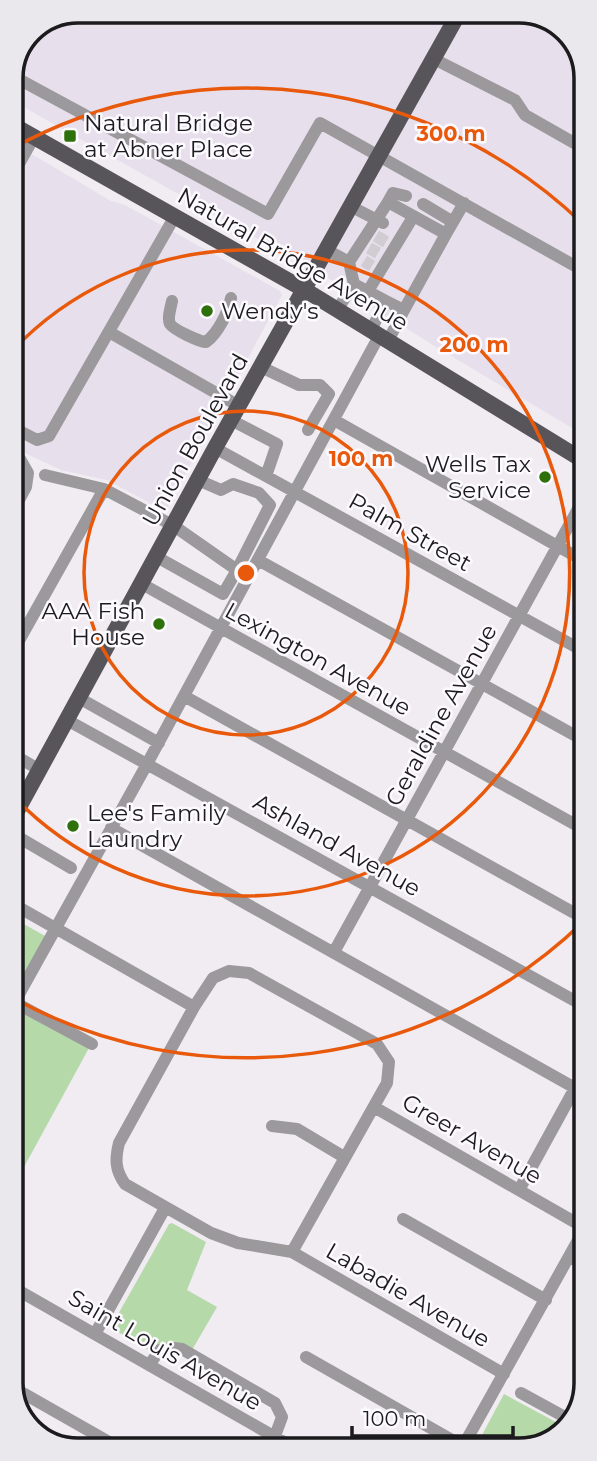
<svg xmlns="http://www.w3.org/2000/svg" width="597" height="1461" font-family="Montserrat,sans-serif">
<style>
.built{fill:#e7dfec}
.green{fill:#b6d9aa}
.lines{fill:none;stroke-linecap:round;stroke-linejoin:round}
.minor-tunnel{stroke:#d0ccd2;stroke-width:12;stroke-dasharray:12 6;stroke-linecap:butt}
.minor{stroke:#9b999c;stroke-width:12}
.major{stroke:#575559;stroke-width:16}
.ring{fill:none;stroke:#e8590c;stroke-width:3.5}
.poi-dot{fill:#2e700a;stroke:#fdfaff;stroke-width:2.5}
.labels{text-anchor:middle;stroke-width:5;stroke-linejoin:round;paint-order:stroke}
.poi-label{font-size:23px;fill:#1b1a1c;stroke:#fdfaff;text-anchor:start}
.street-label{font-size:23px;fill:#1b1a1c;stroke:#fdfaff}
.rim{fill:none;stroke:#1b1a1c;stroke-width:3.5}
.centre{fill:#e8590c;stroke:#fdfaff;stroke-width:3.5}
.ring-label{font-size:21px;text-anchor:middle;font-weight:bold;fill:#e8590c;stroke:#fdfaff;stroke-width:5;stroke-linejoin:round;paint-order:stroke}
</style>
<rect width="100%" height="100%" fill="#f0ecf2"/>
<path class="built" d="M 78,11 L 524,11 L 560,25 L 583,57 L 584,435 L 431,344 L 340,285 L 11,100 L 11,74 L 31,30 Z
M 11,142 L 111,201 L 125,205 L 280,291 L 282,295 L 167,508 L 163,510 L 107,480 L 61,470 L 12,447 Z"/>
<path class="green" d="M 13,918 L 47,937 L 13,1000 Z
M 15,1009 L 89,1048 L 18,1178 L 13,1176 L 13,1013 Z
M 172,1223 L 206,1242 L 187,1290 L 217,1307 L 192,1350 L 152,1352 L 113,1329 L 112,1325 L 169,1224 Z
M 504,1394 L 567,1428 L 540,1447 L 475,1448 Z"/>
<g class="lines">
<path class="minor-tunnel" d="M 376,236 L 386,242
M 369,248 L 378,253
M 364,261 L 372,266"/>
<path class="minor" d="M 434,59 L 515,100 L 525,115 L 583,148
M 11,75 L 268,214 L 320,123 L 584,271
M 11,178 L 34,137
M 388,202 L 393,193 L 406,196
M 423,204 L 453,222
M 352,207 L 383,223
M 327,250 L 349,262 L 354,284
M 349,262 L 388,202 L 446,234 L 464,203
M 368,291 L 413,217
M 172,301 C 171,307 167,318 170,324 C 174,330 200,342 206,342 C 218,333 228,313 231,298
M 386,301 L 404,310 L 388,341
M 337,310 L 354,284 L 386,301 L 371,330
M 404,310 L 446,234
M 109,332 L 239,406
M 261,367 L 299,385 L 320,385 L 329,394 L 308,430
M 231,420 L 277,444 L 266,476
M 334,420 L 584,561
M 12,427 L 37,440 L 49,436 L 175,216
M 215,448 L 585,652
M 12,455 L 20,459 L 28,473 L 26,487 L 12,513
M 45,475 L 104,489 L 174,526 L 237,570 L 223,594 L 157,557
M 198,480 L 221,490 L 233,484 L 259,493 L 270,505 L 237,570
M 258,560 L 585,741
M 142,584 L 585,830
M 12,653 L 104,489
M 184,696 L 585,919
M 79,698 L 159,743
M 67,720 L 586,1007
M 12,754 L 40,770
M 111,828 L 575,1088
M 13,834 L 71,868
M 13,904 L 194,1007
M 334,952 L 584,498
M 14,1002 L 92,1044
M 13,1005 L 147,764 L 379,336
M 374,1107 L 585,1228
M 272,1126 L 297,1129 L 344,1157
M 13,1184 L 16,1186
M 519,1190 L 586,1068
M 403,1219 L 546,1300
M 292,1252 L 387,1083 L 389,1062 L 377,1044 L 249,973 L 229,971 L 213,978 L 194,1007 L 119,1143 C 115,1159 115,1170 125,1184 L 211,1233 L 238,1243 L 292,1252 L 504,1374
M 570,1257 L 586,1266
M 14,1288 L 296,1449
M 95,1334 L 165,1208
M 306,1357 L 466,1448
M 149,1365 L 160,1350 L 174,1348 L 182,1349 L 275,1403 L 282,1417 L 275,1436
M 14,1388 L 123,1450
M 521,1393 L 574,1422
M 462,1448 L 586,1226"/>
<path class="major" d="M 11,124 L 305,290 L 584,461
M 12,820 L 215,448 L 460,11"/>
</g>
<g class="ring">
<circle cx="246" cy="573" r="162"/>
<path d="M12 351A323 323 0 1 1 14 797"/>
<path d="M583 922A485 485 0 0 1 15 999M11 149A485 485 0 0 1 583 224"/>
</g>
<g class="poi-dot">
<rect x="63" y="129" width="14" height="14" rx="3.5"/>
<circle cx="207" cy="311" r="7"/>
<circle cx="545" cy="477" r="7"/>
<circle cx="159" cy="624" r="7"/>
<circle cx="73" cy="826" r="7"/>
</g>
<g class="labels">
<g class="poi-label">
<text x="84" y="131">Natural Bridge<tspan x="84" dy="26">at Abner Place</tspan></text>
<text x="221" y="319">Wendy's</text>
<text x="531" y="472" text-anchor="end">Wells Tax<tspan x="531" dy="26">Service</tspan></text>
<text x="145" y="619" text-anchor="end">AAA Fish<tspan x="145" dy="26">House</tspan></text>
<text x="87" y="821">Lee's Family<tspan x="87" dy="26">Laundry</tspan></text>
</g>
<g class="street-label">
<text transform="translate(293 259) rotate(30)" y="8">Natural Bridge Avenue</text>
<text transform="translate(195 440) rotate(-61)" y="8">Union Boulevard</text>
<text transform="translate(410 532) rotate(29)" y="8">Palm Street</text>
<text transform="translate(318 659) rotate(29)" y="8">Lexington Avenue</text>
<text transform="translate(441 715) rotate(-61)" y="8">Geraldine Avenue</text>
<text transform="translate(337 845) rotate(29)" y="8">Ashland Avenue</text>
<text transform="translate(472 1139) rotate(30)" y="8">Greer Avenue</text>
<text transform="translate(408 1295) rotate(30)" y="8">Labadie Avenue</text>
<text transform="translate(165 1350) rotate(30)" y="8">Saint Louis Avenue</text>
</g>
</g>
<path d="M0 0H597V1461H0ZM78 23H519A55 55 0 0 1 574 78V1383A55 55 0 0 1 519 1438H78A55 55 0 0 1 23 1383V78A55 55 0 0 1 78 23Z" fill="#ebe8ed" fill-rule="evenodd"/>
<path class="rim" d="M78 23H519A55 55 0 0 1 574 78V1383A55 55 0 0 1 519 1438H78A55 55 0 0 1 23 1383V78A55 55 0 0 1 78 23Z"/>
<circle cx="246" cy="573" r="10" class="centre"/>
<g class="ring-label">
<text x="451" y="141">300 m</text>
<text x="474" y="352">200 m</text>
<text x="361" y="466">100 m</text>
</g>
<path d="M352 1426v10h161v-10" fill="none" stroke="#1b1a1c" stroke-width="3.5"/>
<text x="363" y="1426" font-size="21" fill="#1b1a1c" stroke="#fdfaff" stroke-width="5" paint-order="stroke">100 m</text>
</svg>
